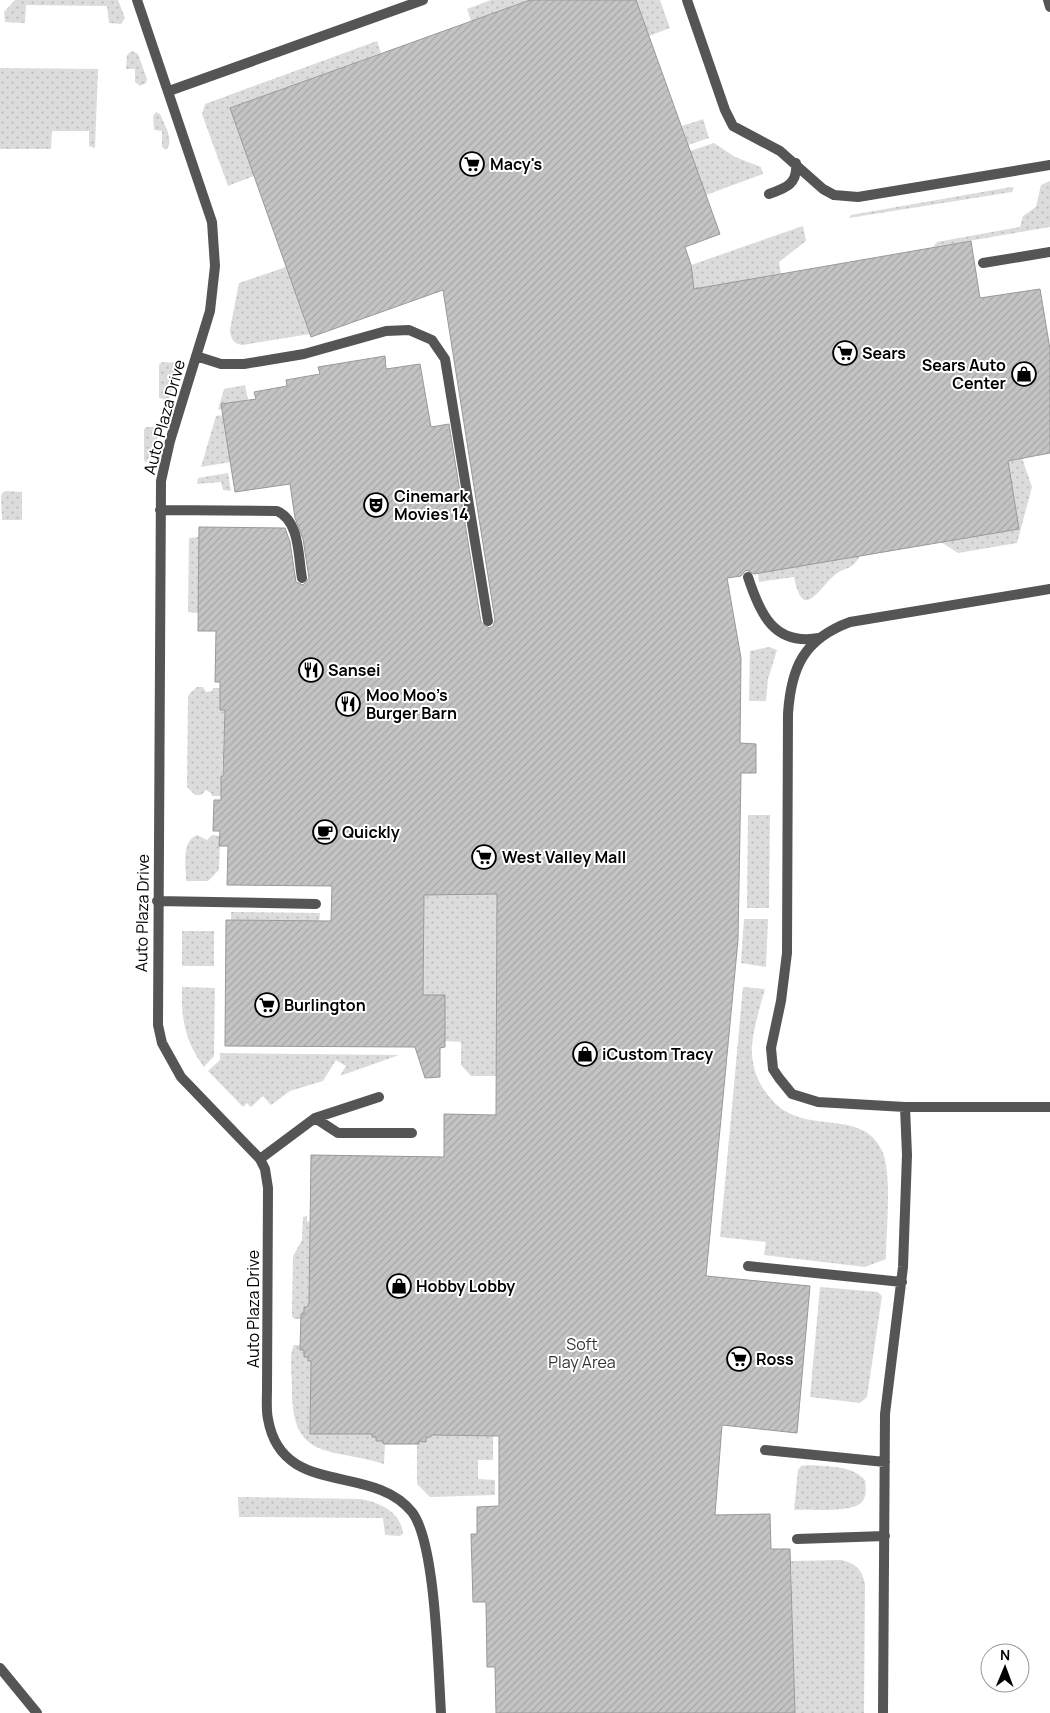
<svg xmlns="http://www.w3.org/2000/svg" width="1050" height="1713" font-family="Manrope,sans-serif">
<style>
.green{fill:url(#green-dots)}
.building{fill:url(#building-hatch);stroke:#999}
.lines{fill:none;stroke-linecap:round;stroke-linejoin:round}
.lane{stroke:#555;stroke-width:10}
.labels{text-anchor:middle;stroke-width:4;stroke-linejoin:round;paint-order:stroke}
.poi-label{font-size:16px;font-weight:bold;fill:#000;stroke:#fff;text-anchor:start}
.street-label{font-size:16px;fill:#000;stroke:#fff}
.park-label{font-size:16px;fill:#333;stroke:#fff}
</style>
<defs>
<pattern id="green-dots" width="8" height="8" patternUnits="userSpaceOnUse" patternTransform="scale(1.25)"><rect width="8" height="8" fill="#dcdcdc"/><path d="M2 2h.1M6 6h.1" fill="none" stroke="#bbb" stroke-width="1.8" stroke-linecap="round"/></pattern>
<pattern id="building-hatch" width="6" height="6" patternUnits="userSpaceOnUse" patternTransform="scale(1.25)"><rect width="6" height="6" fill="#c4c4c4"/><path d="M-1 1l2-2M0 6l6-6M5 7l2-2" fill="none" stroke="#a7a7a7"/></pattern>
</defs>
<rect width="100%" height="100%" fill="#fff"/>
<path class="green" d="M 15,0 L 118,0 L 125,18 L 121,24 L 109,23 L 107,6 L 26,5 L 25,23 L 5,22 L 4,12 Z
M 491,0 L 530,0 L 471,21 L 467,9 Z
M 636,0 L 660,0 L 670,28 L 649,36 Z
M 377,41 L 381,53 L 230,108 L 254,176 L 228,186 L 202,114 L 205,104 Z
M 132,51 L 138,54 L 147,79 L 146,83 L 140,86 L 135,82 L 135,69 L 126,69 L 127,55 Z
M 0,68 L 98,69 L 95,148 L 89,146 L 89,131 L 52,131 L 51,149 L 0,149 Z
M 156,112 L 160,114 C 164,124 175,141 166,150 L 162,147 L 162,131 L 154,130 L 153,116 Z
M 703,119 L 709,138 L 688,145 L 682,126 Z
M 714,143 L 735,157 L 761,167 L 763,174 L 706,195 L 690,151 Z
M 1050,181 L 1050,227 L 933,247 L 937,242 L 1020,227 L 1023,216 L 1036,207 L 1041,185 Z
M 1011,187 L 1014,188 L 1012,192 L 849,218 L 851,215 Z
M 803,226 L 806,241 L 779,262 L 781,274 L 694,289 L 691,265 Z
M 286,267 L 310,334 L 242,345 C 233,344 230,337 230,329 L 239,283 Z
M 162,362 L 178,363 L 180,367 L 169,399 L 166,400 L 159,398 L 159,365 Z
M 245,385 L 248,400 L 221,404 L 222,409 L 218,410 L 224,389 Z
M 223,415 L 231,462 L 201,467 L 216,416 Z
M 147,427 L 157,427 L 161,430 L 146,463 L 144,460 L 144,429 Z
M 1022,458 L 1032,487 L 1017,543 L 958,553 L 941,542 L 1019,529 L 1008,461 Z
M 228,473 L 231,491 L 223,490 L 221,482 L 197,484 L 198,478 Z
M 5,491 L 22,492 L 22,520 L 2,520 L 1,495 Z
M 199,537 L 199,613 L 188,612 L 189,538 Z
M 860,556 C 850,572 849,565 836,574 C 819,587 803,624 794,577 L 759,582 L 758,573 Z
M 769,647 L 777,650 L 768,679 L 766,701 L 749,701 L 750,651 Z
M 197,687 L 203,687 L 206,692 L 212,691 L 213,688 L 220,688 L 225,710 L 221,796 L 212,796 L 211,793 L 206,790 L 201,795 L 195,795 L 187,787 L 188,697 L 190,693 Z
M 748,815 L 770,815 L 769,908 L 747,908 Z
M 197,835 L 207,840 L 212,835 L 220,836 L 219,870 L 208,881 L 186,881 C 186,867 181,841 197,835 Z
M 424,894 L 497,894 L 496,1076 L 471,1076 L 461,1065 L 461,1042 L 445,1041 L 445,995 L 423,995 Z
M 231,912 L 320,913 L 319,921 L 231,920 Z
M 744,919 L 768,919 L 766,967 L 741,963 Z
M 182,931 L 214,931 L 214,966 L 182,966 Z
M 182,987 L 215,988 L 214,1056 L 204,1067 C 185,1042 181,1018 182,987 Z
M 743,987 L 765,989 C 760,1007 754,1026 752,1045 C 751,1060 755,1078 765,1091 C 771,1099 777,1107 787,1112 C 818,1130 867,1112 883,1153 C 892,1177 886,1232 886,1259 L 865,1267 L 764,1255 L 766,1242 L 720,1237 Z
M 220,1053 L 399,1055 L 340,1076 L 346,1066 L 336,1060 L 323,1081 L 290,1091 L 271,1105 L 263,1096 L 251,1107 L 247,1103 L 243,1107 L 208,1071 L 220,1060 Z
M 307,1216 L 307,1221 L 310,1222 L 309,1303 L 304,1314 L 301,1314 L 301,1319 L 294,1319 L 292,1316 L 293,1256 L 302,1240 L 303,1217 Z
M 820,1287 L 878,1292 L 882,1296 L 867,1397 L 860,1403 L 810,1397 Z
M 294,1345 L 300,1345 L 304,1350 L 304,1357 L 308,1357 L 308,1361 L 311,1361 L 310,1433 L 372,1434 L 372,1437 L 376,1437 L 377,1441 L 383,1441 L 385,1444 L 384,1464 C 329,1447 291,1462 292,1387 C 292,1375 289,1354 294,1345 Z
M 431,1435 L 493,1436 L 493,1460 L 478,1460 L 478,1479 L 495,1480 L 495,1495 L 430,1497 L 417,1484 L 417,1444 L 419,1441 L 426,1441 L 426,1437 L 431,1437 Z
M 809,1465 C 828,1467 852,1465 865,1480 C 866,1488 867,1497 861,1503 C 850,1513 809,1509 794,1510 L 798,1470 L 801,1466 Z
M 238,1497 L 361,1499 C 380,1503 400,1511 403,1533 L 400,1536 L 385,1535 L 383,1518 L 239,1517 Z
M 841,1560 C 855,1563 862,1569 865,1584 L 864,1713 L 795,1713 L 791,1561 Z"/>
<path class="building" d="M 530,0 L 636,0 L 720,234 L 685,247 L 691,265 L 694,289 L 971,241 L 980,298 L 1040,289 L 1050,349 L 1050,453 L 1008,461 L 1019,529 L 754,574 L 746,570 L 741,576 L 727,578 L 741,658 L 740,743 L 756,744 L 756,773 L 741,773 L 738,940 L 706,1276 L 810,1286 L 797,1433 L 722,1425 L 715,1515 L 770,1514 L 771,1549 L 790,1549 L 795,1713 L 496,1713 L 495,1667 L 487,1667 L 486,1602 L 473,1602 L 471,1534 L 477,1534 L 477,1507 L 499,1506 L 499,1436 L 431,1435 L 431,1437 L 426,1437 L 426,1442 L 419,1441 L 419,1444 L 384,1444 L 383,1441 L 376,1441 L 376,1437 L 372,1437 L 372,1434 L 310,1434 L 311,1361 L 308,1361 L 308,1357 L 304,1357 L 304,1350 L 300,1350 L 301,1314 L 304,1314 L 304,1307 L 307,1307 L 309,1303 L 311,1155 L 444,1157 L 444,1114 L 496,1115 L 497,894 L 424,895 L 423,995 L 445,995 L 445,1047 L 440,1048 L 440,1077 L 425,1078 L 415,1047 L 225,1046 L 226,920 L 331,921 L 332,886 L 227,885 L 228,846 L 219,846 L 220,831 L 213,831 L 214,800 L 221,800 L 221,776 L 223,776 L 225,710 L 220,710 L 220,682 L 215,682 L 216,631 L 198,631 L 199,527 L 285,528 L 290,542 L 296,582 L 303,585 L 309,578 L 303,539 L 295,518 L 290,484 L 235,492 L 221,404 L 256,399 L 254,392 L 287,386 L 286,380 L 320,374 L 318,367 L 385,356 L 386,369 L 420,364 L 431,427 L 449,424 L 481,622 L 489,628 L 493,626 L 495,620 L 443,290 L 311,337 L 230,108 Z"/>
<g class="lines">
<path class="lane" d="M 137,0 L 212,222 L 215,266 L 210,311 L 170,441 L 161,481 L 158,1025 L 162,1043 L 181,1077 L 260,1159 L 265,1169 L 268,1188 L 267,1389 C 267,1399 266,1410 268,1419 C 282,1499 372,1462 412,1512 C 436,1543 438,1669 441,1713
M 687,0 L 725,110 L 733,126 L 780,151 L 823,189 L 834,195 L 858,197 L 1050,165
M 1048,0 L 1050,7
M 169,91 L 423,0
M 769,194 C 786,188 798,184 796,163
M 983,263 L 1050,252
M 196,356 L 221,364 L 244,364 L 304,354 L 386,331 L 409,330 L 432,340 L 445,359 L 488,621
M 160,510 L 277,511 C 300,521 298,556 302,578
M 748,577 C 760,614 774,646 819,638
M 1050,589 L 850,622 C 804,639 791,667 788,714 L 787,953 L 781,1001 L 771,1048 L 773,1069 L 779,1078 L 792,1094 L 818,1102 L 905,1107 L 1050,1107
M 157,901 L 316,904
M 315,1118 L 338,1133 L 412,1133
M 260,1159 L 315,1118 L 379,1097
M 748,1266 L 902,1282
M 765,1450 L 885,1462
M 797,1539 L 885,1536
M 0,1668 L 37,1713
M 883,1713 L 885,1414 L 903,1267 L 907,1155 L 905,1107"/>
</g>
<defs>
<g id="supermarket-ring" transform="scale(1.25)"><circle r="9.5" fill="#fff" stroke="#000" stroke-width="1.5"/><path d="M-6-5.5h2.5l.6 2H6L4.5 2H-2.5L-4.4-4H-6ZM-1.5 3.2a1.3 1.3 0 1 0 .1 0ZM3 3.2a1.3 1.3 0 1 0 .1 0Z" fill="#000"/></g>
<g id="shop-ring" transform="scale(1.25)"><circle r="9.5" fill="#fff" stroke="#000" stroke-width="1.5"/><path d="M-5-2.5h2.3a2.7 3.5 0 0 1 5.4 0H5L5.5 6h-11ZM-1.5-2.5h3a1.5 2.3 0 0 0-3 0Z" fill="#000"/></g>
<g id="theatre-ring" transform="scale(1.25)"><circle r="9.5" fill="#fff" stroke="#000" stroke-width="1.5"/><path d="M-5-5.5Q0-4 5-5.5V0Q5 5 0 6Q-5 5-5 0ZM-3.3-2.5H-1v1.5H-3.3ZM1-2.5H3.3v1.5H1ZM-2.8 1Q0 5.5 2.8 1Z" fill="#000"/></g>
<g id="restaurant-ring" transform="scale(1.25)"><circle r="9.5" fill="#fff" stroke="#000" stroke-width="1.5"/><path d="M-5-6h1v4h1v-4h1v4h1v-4h1v5L-1.5 .5V6h-2V.5L-5-1ZM5-6V6H3V1.5H1.5Q1.5-4 5-6Z" fill="#000"/></g>
<g id="cafe-ring" transform="scale(1.25)"><circle r="9.5" fill="#fff" stroke="#000" stroke-width="1.5"/><path d="M-5.5-4.5H6V0H3Q3 3.5 0 3.5H-2.5Q-5.5 3.5-5.5 0ZM3-3.2v2h1.7v-2ZM-6 4.5H4V6H-6Z" fill="#000"/></g>
</defs>
<g fill-rule="evenodd">
<use href="#supermarket-ring" x="472" y="164"/>
<use href="#supermarket-ring" x="845" y="353"/>
<use href="#shop-ring" x="1024" y="374"/>
<use href="#theatre-ring" x="376" y="505"/>
<use href="#restaurant-ring" x="311" y="670"/>
<use href="#restaurant-ring" x="348" y="704"/>
<use href="#cafe-ring" x="325" y="832"/>
<use href="#supermarket-ring" x="484" y="857"/>
<use href="#supermarket-ring" x="267" y="1005"/>
<use href="#shop-ring" x="585" y="1054"/>
<use href="#shop-ring" x="399" y="1286"/>
<use href="#supermarket-ring" x="739" y="1359"/>
</g>
<g class="labels">
<g class="poi-label">
<text x="490" y="170">Macy's</text>
<text x="862" y="359">Sears</text>
<text x="1006" y="371" text-anchor="end">Sears Auto<tspan x="1006" dy="18">Center</tspan></text>
<text x="394" y="502">Cinemark<tspan x="394" dy="18">Movies 14</tspan></text>
<text x="328" y="676">Sansei</text>
<text x="366" y="701">Moo Moo’s<tspan x="366" dy="18">Burger Barn</tspan></text>
<text x="342" y="838">Quickly</text>
<text x="502" y="863">West Valley Mall</text>
<text x="284" y="1011">Burlington</text>
<text x="602" y="1060">iCustom Tracy</text>
<text x="416" y="1292">Hobby Lobby</text>
<text x="756" y="1365">Ross</text>
</g>
<g class="street-label">
<text transform="translate(164 417) rotate(-75)" y="6">Auto Plaza Drive</text>
<text transform="translate(142 913) rotate(-89)" y="6">Auto Plaza Drive</text>
<text transform="translate(253 1309) rotate(-90)" y="6">Auto Plaza Drive</text>
</g>
<g class="park-label">
<text x="582" y="1350">Soft<tspan x="582" dy="18">Play Area</tspan></text>
</g>
</g>
<g transform="translate(1005 1668) rotate(1)"><circle r="24" fill="#ffffff" stroke="#999999"/>
<path d="M0-4L9 19L0 12L-9 19Z" fill="#000000"/>
<text y="-8" font-size="14" font-weight="bold" text-anchor="middle" fill="#000000">N</text>
</g>
</svg>
